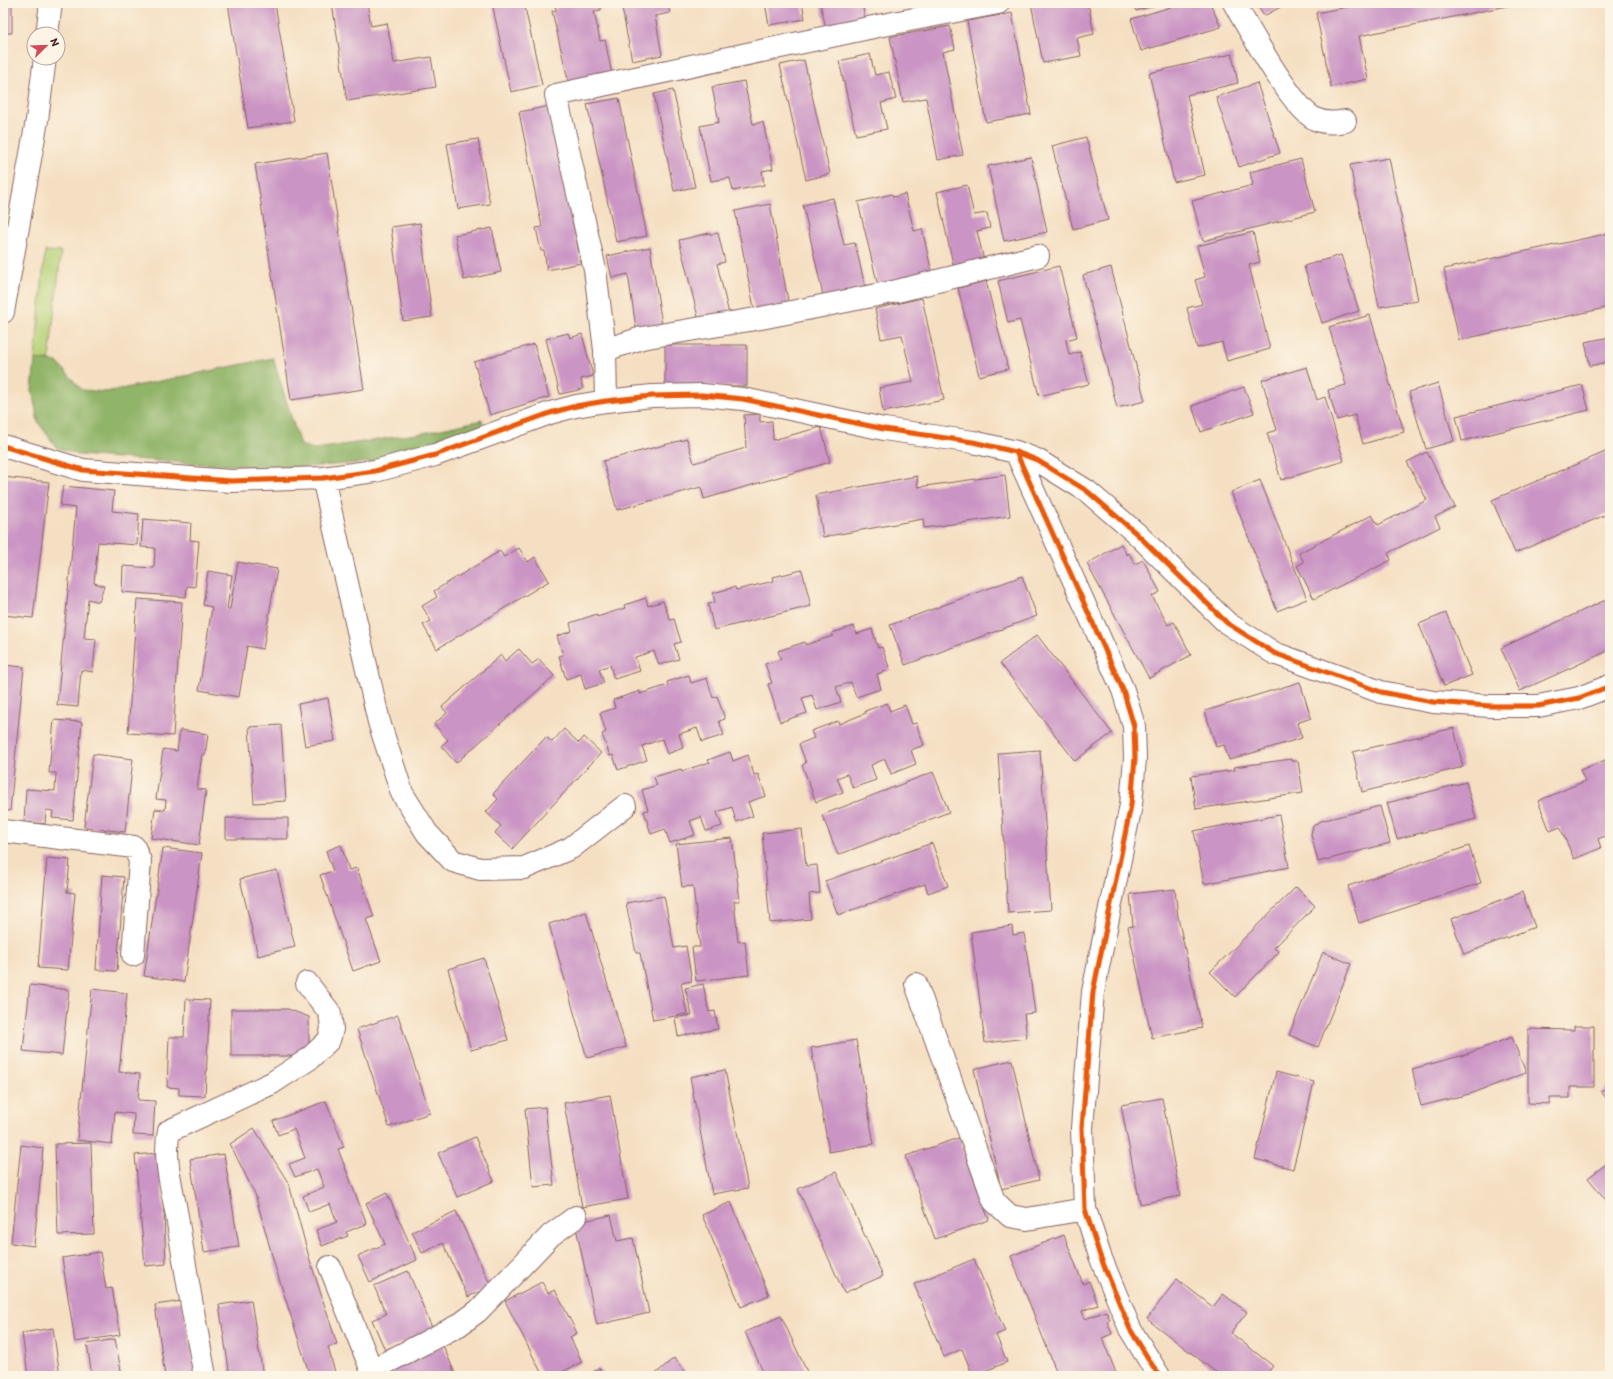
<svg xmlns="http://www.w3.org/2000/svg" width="1613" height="1379" font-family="Itim,sans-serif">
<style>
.green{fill:#b6d278;stroke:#807852}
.forest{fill:#90b468;stroke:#6d6a4a}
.building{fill:#ca94c4}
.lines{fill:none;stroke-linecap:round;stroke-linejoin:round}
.minor-casing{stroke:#866260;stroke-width:24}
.minor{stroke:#fff;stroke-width:22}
.cycleway-casing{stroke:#fcf5e5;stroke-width:8}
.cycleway{stroke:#e8590c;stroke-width:5}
</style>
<rect width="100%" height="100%" fill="#fcf5e5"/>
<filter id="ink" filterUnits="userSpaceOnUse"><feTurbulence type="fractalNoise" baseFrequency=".025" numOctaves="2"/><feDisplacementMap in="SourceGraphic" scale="8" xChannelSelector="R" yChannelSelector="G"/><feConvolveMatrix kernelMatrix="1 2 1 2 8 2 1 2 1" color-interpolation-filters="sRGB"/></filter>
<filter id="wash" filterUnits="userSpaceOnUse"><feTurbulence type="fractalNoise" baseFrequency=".012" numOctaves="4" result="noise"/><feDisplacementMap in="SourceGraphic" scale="16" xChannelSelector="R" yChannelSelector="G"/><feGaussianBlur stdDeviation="0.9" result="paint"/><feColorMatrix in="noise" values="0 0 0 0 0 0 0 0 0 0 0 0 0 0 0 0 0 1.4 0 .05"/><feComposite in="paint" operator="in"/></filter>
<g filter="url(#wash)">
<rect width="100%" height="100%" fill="#f5dfc2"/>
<path class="green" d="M 45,251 L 61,252 L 49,361 L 35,359 Z"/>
<path class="forest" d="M 273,358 L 300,445 L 315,449 L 423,433 L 482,420 L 483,429 L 427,448 L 371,462 L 292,468 L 201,464 L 78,455 L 56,447 L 38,422 L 32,390 L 35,359 L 57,362 L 82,390 L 106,392 Z"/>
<g id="blocks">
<path class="building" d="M 3,3 L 12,3 L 12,33 L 3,33 Z
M 228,3 L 275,3 L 294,121 L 248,128 Z
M 332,3 L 367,3 L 371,26 L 387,23 L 394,63 L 431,57 L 436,87 L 347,101 Z
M 492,3 L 524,3 L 542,85 L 511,92 Z
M 555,3 L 600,3 L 601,10 L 594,11 L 600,41 L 605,40 L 612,75 L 569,84 L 552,11 L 556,10 Z
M 621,3 L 667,3 L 670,13 L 655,16 L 662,55 L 632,61 Z
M 765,3 L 802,3 L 805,19 L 769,25 Z
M 820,3 L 862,3 L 865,19 L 826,28 Z
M 1031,3 L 1088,3 L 1094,34 L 1077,38 L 1081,56 L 1043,63 Z
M 1133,3 L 1164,3 L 1136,11 Z
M 1184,3 L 1210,3 L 1221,27 L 1141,51 L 1131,19 Z
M 1256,3 L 1288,3 L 1264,16 Z
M 1352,3 L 1517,3 L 1517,4 L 1359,36 L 1368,79 L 1331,87 L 1316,13 L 1353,6 Z
M 1012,13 L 1031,114 L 986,122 L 967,21 Z
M 950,26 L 955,49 L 943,52 L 963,155 L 938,160 L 926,98 L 903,102 L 890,37 Z
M 870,54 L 875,75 L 889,72 L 896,99 L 881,103 L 887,129 L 856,135 L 839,61 Z
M 1232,54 L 1238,83 L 1187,95 L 1205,175 L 1174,182 L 1149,73 Z
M 804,60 L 830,174 L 806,180 L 780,65 Z
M 744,81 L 753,124 L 763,122 L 773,169 L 762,171 L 764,185 L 733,191 L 730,178 L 711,181 L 700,126 L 719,122 L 712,87 Z
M 1257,83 L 1280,153 L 1239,167 L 1216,97 Z
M 673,90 L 695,187 L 674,191 L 654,94 Z
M 619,98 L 647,236 L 616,242 L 587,104 Z
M 550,106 L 581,263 L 547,270 L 544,251 L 541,251 L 536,228 L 542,227 L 519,112 Z
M 1086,137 L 1108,220 L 1073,229 L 1052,146 Z
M 478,139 L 490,204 L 458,209 L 447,144 Z
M 327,153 L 364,389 L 291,400 L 255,164 Z
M 1031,157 L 1047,232 L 1004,241 L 988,166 Z
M 1389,158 L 1418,300 L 1379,307 L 1350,165 Z
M 1301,159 L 1315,212 L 1203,241 L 1192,201 L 1253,185 L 1250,172 Z
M 967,185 L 974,215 L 987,213 L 990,228 L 977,231 L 984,261 L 954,268 L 937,192 Z
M 892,194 L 893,197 L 905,194 L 914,231 L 922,229 L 932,273 L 878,286 L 858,202 Z
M 833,198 L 844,245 L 855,243 L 866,291 L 824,300 L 803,205 Z
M 770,204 L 789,306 L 755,313 L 735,211 Z
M 420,223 L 432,317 L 403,321 L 391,227 Z
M 492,228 L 501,272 L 464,280 L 455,235 Z
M 1253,232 L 1260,262 L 1249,265 L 1270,349 L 1227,361 L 1222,342 L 1197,348 L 1187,308 L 1202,304 L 1195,280 L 1205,277 L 1197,246 Z
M 710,233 L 711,235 L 718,233 L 725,262 L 717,264 L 729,314 L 699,321 L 679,240 Z
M 1610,233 L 1610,307 L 1459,340 L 1444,269 Z
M 650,247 L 662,325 L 636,328 L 628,274 L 612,278 L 607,256 Z
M 1341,255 L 1359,311 L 1322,323 L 1304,266 Z
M 1059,266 L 1077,337 L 1066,340 L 1069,355 L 1080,352 L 1089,384 L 1039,396 L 1020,320 L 1008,323 L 998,281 Z
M 1111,267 L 1145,401 L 1117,408 L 1083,275 Z
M 986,281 L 1008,369 L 979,376 L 958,288 Z
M 922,298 L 944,400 L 883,412 L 879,388 L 913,382 L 902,335 L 881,339 L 875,309 Z
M 1370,315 L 1404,432 L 1363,444 L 1355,415 L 1337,420 L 1328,390 L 1346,385 L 1329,327 Z
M 568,333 L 570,338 L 582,334 L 593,376 L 581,379 L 583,389 L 560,394 L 546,339 Z
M 1610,337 L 1610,361 L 1590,366 L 1585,342 Z
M 534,344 L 549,397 L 490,415 L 474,362 Z
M 665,345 L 747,345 L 747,386 L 665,386 Z
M 1307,367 L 1317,400 L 1325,397 L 1344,461 L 1281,480 L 1267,433 L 1277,430 L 1262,380 Z
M 1438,383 L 1454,441 L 1426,449 L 1409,392 Z
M 1582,385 L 1589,410 L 1462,441 L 1456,416 Z
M 1244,387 L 1254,413 L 1201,432 L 1192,406 Z
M 760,414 L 760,422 L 772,421 L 773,440 L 821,427 L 830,462 L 704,499 L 701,487 L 617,510 L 603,461 L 687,439 L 694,463 L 746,448 L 744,415 Z
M 1610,450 L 1610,513 L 1515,553 L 1492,500 Z
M 1427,452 L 1455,507 L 1435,517 L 1440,527 L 1388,553 L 1391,560 L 1314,599 L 1297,566 L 1304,562 L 1299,553 L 1372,515 L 1378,525 L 1427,500 L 1407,462 Z
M 1005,475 L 1010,516 L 924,528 L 923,519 L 823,537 L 816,495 L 917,476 L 918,487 Z
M 3,477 L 49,482 L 33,618 L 3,615 L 3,550 L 6,527 L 3,527 Z
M 1260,480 L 1307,599 L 1277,611 L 1231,492 Z
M 63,486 L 114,491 L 112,511 L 139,514 L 137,545 L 98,542 L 94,583 L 104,586 L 99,602 L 88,599 L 84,638 L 96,639 L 93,672 L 81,670 L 78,707 L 57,705 L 76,508 L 60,506 Z
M 143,519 L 191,523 L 190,540 L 199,541 L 195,587 L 187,586 L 186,597 L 122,592 L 123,566 L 154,568 L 155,548 L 141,547 Z
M 1121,544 L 1127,555 L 1129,553 L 1135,564 L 1143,560 L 1160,592 L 1152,596 L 1168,625 L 1174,622 L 1191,655 L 1149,678 L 1087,564 Z
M 519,548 L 528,562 L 535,557 L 549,581 L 437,649 L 423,625 L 431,621 L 422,606 L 437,597 L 434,591 L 500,551 L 504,557 Z
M 238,562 L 277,569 L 263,649 L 247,646 L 239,697 L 199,690 L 212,607 L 203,605 L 208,571 L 232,575 L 227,609 L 230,609 Z
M 802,570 L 811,606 L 714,630 L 708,604 L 715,603 L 713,593 L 735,587 L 736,590 L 774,581 L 773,577 Z
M 1022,576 L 1037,616 L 905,665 L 890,625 Z
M 646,598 L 648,606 L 663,601 L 670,620 L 674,619 L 681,642 L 674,644 L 679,659 L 659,665 L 654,651 L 635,657 L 640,671 L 614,679 L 610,665 L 599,669 L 604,683 L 585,689 L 581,674 L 566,679 L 559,656 L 563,655 L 557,636 L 572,631 L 570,623 L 597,614 L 597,617 L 625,608 L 624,605 Z
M 1610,598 L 1610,650 L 1520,691 L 1501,648 Z
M 137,599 L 182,602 L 173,736 L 128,733 Z
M 1446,613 L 1472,675 L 1444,686 L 1419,624 Z
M 854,626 L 857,634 L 872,629 L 878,648 L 882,647 L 890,670 L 877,674 L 881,689 L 856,697 L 851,682 L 836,687 L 841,702 L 817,710 L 812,695 L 802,698 L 807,713 L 780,722 L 768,684 L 772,683 L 765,664 L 781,659 L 778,651 L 805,642 L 805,645 L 833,636 L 832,633 Z
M 1037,635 L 1112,733 L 1075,761 L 1000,663 Z
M 519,649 L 532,664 L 539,659 L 554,676 L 456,763 L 441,746 L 448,740 L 434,724 L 447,713 L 442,707 L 501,655 L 505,661 Z
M 3,665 L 24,667 L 10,811 L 3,810 Z
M 689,675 L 691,683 L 707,678 L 713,698 L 717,696 L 725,719 L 719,721 L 724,735 L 702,742 L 697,728 L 679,734 L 683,748 L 667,754 L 662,739 L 642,746 L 647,760 L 618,770 L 613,755 L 610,756 L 602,734 L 606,732 L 600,713 L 615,708 L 613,700 L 640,691 L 640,694 L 668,685 L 667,682 Z
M 1300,682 L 1311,718 L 1297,723 L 1302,738 L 1229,760 L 1224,745 L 1216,747 L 1205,711 Z
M 328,698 L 335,741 L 305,746 L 298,704 Z
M 887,703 L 890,711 L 905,705 L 912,724 L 916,723 L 924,745 L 911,750 L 916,764 L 891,774 L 885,759 L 871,765 L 876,780 L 853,788 L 847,774 L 837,778 L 843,792 L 816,802 L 802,765 L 806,763 L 799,744 L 814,738 L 811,731 L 838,721 L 839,724 L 866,713 L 865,711 Z
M 54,720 L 82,722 L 73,820 L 52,818 L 53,811 L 46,810 L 45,824 L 24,822 L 26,789 L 55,791 L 56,773 L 49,773 Z
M 281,725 L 286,801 L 254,803 L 249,727 Z
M 1454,728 L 1463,767 L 1362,792 L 1353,752 Z
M 564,729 L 579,743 L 584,737 L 601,753 L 512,849 L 495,833 L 501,826 L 486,812 L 498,799 L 493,794 L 546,737 L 552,742 Z
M 180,730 L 208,734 L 205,755 L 202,755 L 197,789 L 206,790 L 199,845 L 151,838 L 155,809 L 165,810 L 166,800 L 156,799 L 163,749 L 177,751 Z
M 1040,750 L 1051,910 L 1008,913 L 998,753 Z
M 730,752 L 733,761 L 748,755 L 754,775 L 758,774 L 766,796 L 748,802 L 753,816 L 736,822 L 732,807 L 717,812 L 722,826 L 706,831 L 701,817 L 690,821 L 695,835 L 670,843 L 665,829 L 651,834 L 644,811 L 648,810 L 642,790 L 657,785 L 654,777 L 681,769 L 682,771 L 710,762 L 708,760 Z
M 93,754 L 133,759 L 125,832 L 84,827 Z
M 1291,759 L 1291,761 L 1298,761 L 1303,793 L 1196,809 L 1191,776 L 1235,770 L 1234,767 Z
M 1608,759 L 1610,764 L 1610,834 L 1598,839 L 1601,848 L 1574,859 L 1560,827 L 1550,831 L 1538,801 L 1585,781 L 1580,770 Z
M 933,772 L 949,812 L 838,855 L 822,815 Z
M 1466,782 L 1476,819 L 1397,839 L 1387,803 Z
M 1380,806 L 1390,843 L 1318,862 L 1311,834 L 1313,826 L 1321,821 Z
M 1279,815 L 1289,867 L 1204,884 L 1194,831 Z
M 226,818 L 288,818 L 288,839 L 226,839 Z
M 802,829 L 806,866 L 817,865 L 820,893 L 809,894 L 811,919 L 770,923 L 762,833 Z
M 732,838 L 740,901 L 734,901 L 738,942 L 745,941 L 749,975 L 696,981 L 692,947 L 700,947 L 693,886 L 682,887 L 676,844 Z
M 932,843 L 948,886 L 928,893 L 925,884 L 838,915 L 825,881 Z
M 341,845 L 349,870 L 357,868 L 374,917 L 366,919 L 381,961 L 353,971 L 320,875 L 333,871 L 326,851 Z
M 1469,846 L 1481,883 L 1359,923 L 1348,886 Z
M 163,848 L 202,853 L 184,982 L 144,976 Z
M 47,858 L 70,860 L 67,892 L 75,893 L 68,970 L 38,968 Z
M 277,870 L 295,947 L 258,956 L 240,879 Z
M 102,875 L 124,877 L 117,971 L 96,970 Z
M 1296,887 L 1315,906 L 1274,948 L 1279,952 L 1235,997 L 1210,972 Z
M 1175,889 L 1178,917 L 1202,1028 L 1152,1038 L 1128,927 L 1133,926 L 1130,894 Z
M 1522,892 L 1535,927 L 1464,954 L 1451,919 Z
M 664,896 L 674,948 L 686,946 L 692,981 L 681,983 L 687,1014 L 653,1020 L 640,953 L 636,953 L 626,903 Z
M 586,912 L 626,1047 L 587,1058 L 549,924 Z
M 1012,926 L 1013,935 L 1024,933 L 1035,1013 L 1024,1014 L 1027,1038 L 985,1043 L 971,932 Z
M 1323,952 L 1351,964 L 1318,1047 L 1289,1035 Z
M 484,958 L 508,1040 L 471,1050 L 448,969 Z
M 703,984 L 709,1012 L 715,1011 L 718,1029 L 678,1036 L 675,1018 L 692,1015 L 685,988 Z
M 30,985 L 69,990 L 62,1055 L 23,1051 Z
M 92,989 L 127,993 L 119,1072 L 140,1074 L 138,1100 L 155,1101 L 153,1136 L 133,1135 L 134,1114 L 115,1112 L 112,1144 L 77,1140 Z
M 186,999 L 210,1000 L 205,1096 L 179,1095 L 179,1088 L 167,1087 L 169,1037 L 184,1037 Z
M 231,1009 L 288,1009 L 309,1017 L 309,1056 L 231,1056 Z
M 398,1015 L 430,1113 L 389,1127 L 357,1029 Z
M 1574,1026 L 1594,1026 L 1594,1087 L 1570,1087 L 1570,1098 L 1550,1098 L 1550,1104 L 1528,1103 L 1528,1029 L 1574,1030 Z
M 1512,1037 L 1526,1073 L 1473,1093 L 1421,1106 L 1412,1069 L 1464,1055 Z
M 856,1040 L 874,1144 L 829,1152 L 811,1048 Z
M 1012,1060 L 1039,1180 L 1001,1189 L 974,1069 Z
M 725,1070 L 748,1188 L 712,1194 L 690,1077 Z
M 1276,1072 L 1314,1082 L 1293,1169 L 1255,1159 Z
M 1610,1084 L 1610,1102 L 1601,1092 Z
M 610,1095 L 628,1199 L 582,1207 L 564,1103 Z
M 1162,1098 L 1180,1196 L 1140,1204 L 1121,1105 Z
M 326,1101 L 344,1147 L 338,1149 L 367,1224 L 346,1232 L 348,1236 L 322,1246 L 316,1230 L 337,1222 L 330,1204 L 309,1212 L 303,1196 L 324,1187 L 317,1169 L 295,1177 L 289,1164 L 305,1158 L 294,1129 L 278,1135 L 273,1121 Z
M 545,1107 L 554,1185 L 533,1187 L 525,1109 Z
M 254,1128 L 289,1184 L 309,1257 L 337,1344 L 328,1347 L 336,1376 L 310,1376 L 275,1266 L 255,1194 L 230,1144 Z
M 475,1137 L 494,1181 L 457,1197 L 438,1153 Z
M 959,1138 L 989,1220 L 935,1239 L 906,1156 Z
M 91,1143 L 94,1234 L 58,1235 L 55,1144 Z
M 21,1145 L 43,1148 L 34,1246 L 11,1243 Z
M 158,1153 L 164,1212 L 166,1264 L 145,1266 L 135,1155 Z
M 224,1154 L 239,1247 L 204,1252 L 190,1159 Z
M 1610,1161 L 1610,1205 L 1588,1178 Z
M 836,1172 L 883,1276 L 844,1293 L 798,1189 Z
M 387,1193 L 417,1260 L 370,1282 L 358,1256 L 385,1244 L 366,1203 Z
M 731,1202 L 769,1295 L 741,1307 L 702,1215 Z
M 456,1211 L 491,1286 L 468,1297 L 443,1243 L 422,1253 L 412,1232 Z
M 611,1215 L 617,1241 L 633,1238 L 649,1313 L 597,1325 L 575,1223 Z
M 1064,1235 L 1083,1284 L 1089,1281 L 1098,1305 L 1082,1311 L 1085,1319 L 1106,1311 L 1110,1320 L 1107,1321 L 1112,1334 L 1102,1338 L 1117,1375 L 1114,1376 L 1058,1376 L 1011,1256 Z
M 100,1252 L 106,1289 L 112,1288 L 120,1335 L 75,1342 L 62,1258 Z
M 974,1259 L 1005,1331 L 996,1335 L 1007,1362 L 973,1376 L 962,1349 L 944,1357 L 914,1284 Z
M 408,1271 L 433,1330 L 385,1350 L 372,1320 L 386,1314 L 374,1286 Z
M 1177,1279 L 1213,1307 L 1223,1294 L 1247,1312 L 1231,1333 L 1273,1366 L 1265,1376 L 1221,1376 L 1147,1319 Z
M 542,1282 L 548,1293 L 555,1290 L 577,1333 L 570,1337 L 582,1362 L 554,1376 L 543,1376 L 505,1301 Z
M 251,1300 L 263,1376 L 230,1376 L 219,1305 Z
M 182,1301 L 197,1376 L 165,1376 L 155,1305 Z
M 781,1316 L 809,1376 L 765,1376 L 745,1332 Z
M 53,1328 L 60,1376 L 28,1376 L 22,1333 Z
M 115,1339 L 122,1376 L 92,1376 L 87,1344 Z
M 443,1345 L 456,1376 L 394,1376 L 391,1368 Z
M 674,1358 L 689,1376 L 653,1376 Z
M 599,1368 L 604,1376 L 586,1376 Z"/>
</g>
</g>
<g filter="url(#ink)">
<use href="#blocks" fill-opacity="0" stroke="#866260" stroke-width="1"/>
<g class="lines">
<g class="minor-casing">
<path id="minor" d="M 1234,3 C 1248,27 1292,108 1315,119 C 1324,123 1336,123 1345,121
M 47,34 L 51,3
M 3,312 L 37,120 L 45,58
M 605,350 L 642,338 L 761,318 L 897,291 L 1038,256
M 606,401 L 605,350 L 595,270 L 556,95 L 878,26 L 998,3
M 3,446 L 83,470 L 231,481 L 323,478 L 375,471 L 435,455 L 550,413 L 576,406 L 606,401 L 652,396 L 702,395 L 743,399 L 884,429 L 973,442 L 1016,452 L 1037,460 L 1087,491 L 1137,534 L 1227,623 L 1274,653 L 1381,692 L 1433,702 L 1490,706 L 1538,706 L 1579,698 L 1610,686
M 1016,452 L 1123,690 L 1134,726 L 1135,758 L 1131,805 L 1093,992 L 1082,1128 L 1085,1209 L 1100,1256 L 1130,1329 L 1159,1376
M 323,478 L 379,722 L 402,793 L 427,833 L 453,861 L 480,869 L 524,868 L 571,848 L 625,806
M 3,831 L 134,847 L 140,861 L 133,955
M 916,984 L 994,1201 L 1010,1216 L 1027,1219 L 1085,1209
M 330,1267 L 374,1376
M 372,1370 L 459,1325 L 478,1311 L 551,1235 L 576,1217
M 205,1376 C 195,1323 185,1269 177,1216 C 172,1188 163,1158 169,1131 L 272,1083 L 309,1059 L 329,1040 L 332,1029 L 330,1013 L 307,983"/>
</g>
<use href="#minor" class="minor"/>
<g class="cycleway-casing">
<path id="cycleway" d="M 3,446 L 83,470 L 231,481 L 323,478 L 375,471 L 435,455 L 550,413 L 576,406 L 606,401 L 652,396 L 702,395 L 743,399 L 884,429 L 973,442 L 1016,452 L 1037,460 L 1087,491 L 1137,534 L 1227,623 L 1274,653 L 1381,692 L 1433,702 L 1490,706 L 1538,706 L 1579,698 L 1610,686
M 1016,452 L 1123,690 L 1134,726 L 1135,758 L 1131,805 L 1093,992 L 1082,1128 L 1085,1209 L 1100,1256 L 1130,1329 L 1159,1376"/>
</g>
<use href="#cycleway" class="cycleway"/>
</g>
</g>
<rect width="1613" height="1379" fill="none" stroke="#fcf5e5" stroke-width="16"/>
<g transform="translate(46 46) rotate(67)"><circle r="19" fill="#fcf5e5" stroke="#b59f9b"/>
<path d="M0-3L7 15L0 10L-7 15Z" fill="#d1495b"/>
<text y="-6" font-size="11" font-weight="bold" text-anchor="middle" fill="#4a1f2b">N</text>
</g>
</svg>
